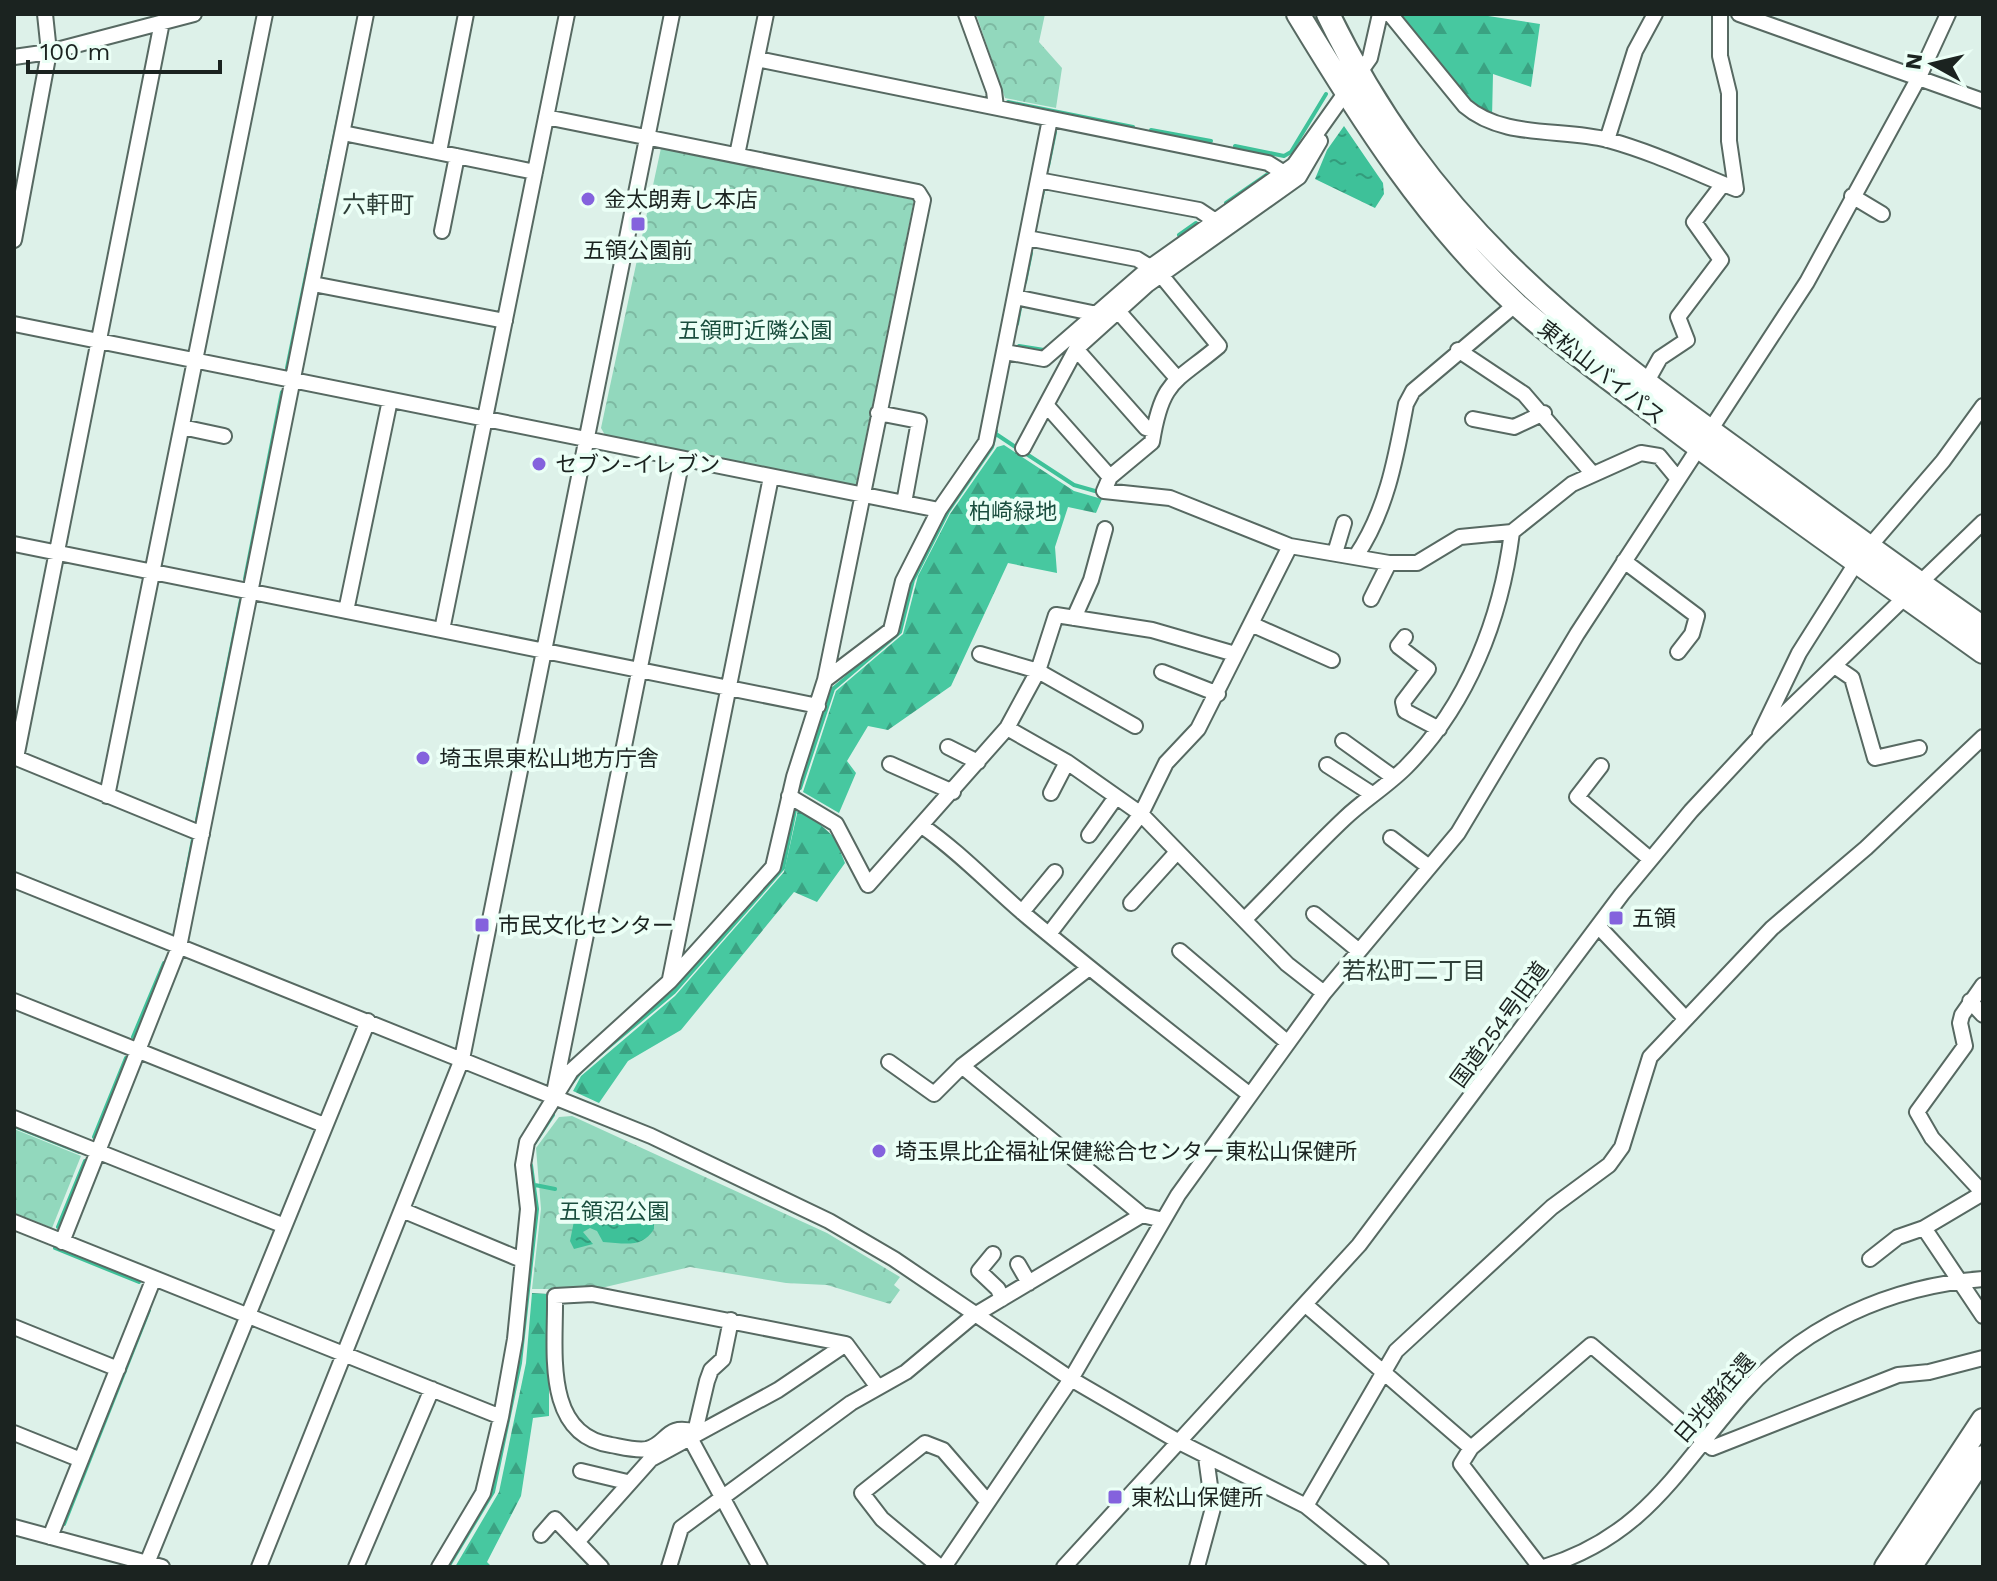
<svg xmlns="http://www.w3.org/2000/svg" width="1997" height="1581" font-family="'Work Sans','Noto Sans JP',sans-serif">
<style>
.forest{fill:url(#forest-firs)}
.park{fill:url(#park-crowns)}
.water{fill:url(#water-ripples)}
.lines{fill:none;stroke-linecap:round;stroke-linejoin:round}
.stream{stroke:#3ec199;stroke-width:4}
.minor-casing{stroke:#576962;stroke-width:18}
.highway-casing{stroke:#576962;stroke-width:26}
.minor{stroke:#fff;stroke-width:14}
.highway{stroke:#fff;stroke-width:22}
.poi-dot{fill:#8462dd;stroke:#ebfff6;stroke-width:3}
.labels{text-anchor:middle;stroke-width:8;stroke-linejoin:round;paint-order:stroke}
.poi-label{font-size:22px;fill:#1b2320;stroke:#ebfff6;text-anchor:start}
.park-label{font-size:22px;fill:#1a4e3e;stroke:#ebfff6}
.street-label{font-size:22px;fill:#1b2320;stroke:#ebfff6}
.neighbourhood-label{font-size:24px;fill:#2e3f38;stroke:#ebfff6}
</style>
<defs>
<pattern id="forest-firs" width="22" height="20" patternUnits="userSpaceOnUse" patternTransform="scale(2)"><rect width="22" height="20" fill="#47c8a0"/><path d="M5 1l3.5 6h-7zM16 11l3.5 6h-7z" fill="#3aa282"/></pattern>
<pattern id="park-crowns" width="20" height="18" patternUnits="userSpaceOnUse" patternTransform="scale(2)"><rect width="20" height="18" fill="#92d8bd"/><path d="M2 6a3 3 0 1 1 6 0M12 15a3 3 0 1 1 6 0" fill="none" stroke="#7db9a2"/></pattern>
<pattern id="water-ripples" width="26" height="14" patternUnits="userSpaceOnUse" patternTransform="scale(2)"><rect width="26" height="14" fill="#3ec199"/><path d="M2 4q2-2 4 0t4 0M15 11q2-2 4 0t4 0" fill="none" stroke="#339c7c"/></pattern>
</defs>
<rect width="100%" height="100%" fill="#ddf1e9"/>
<path class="forest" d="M 1396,14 L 1475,14 L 1540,24 L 1531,87 L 1493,74 L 1492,118 L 1481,115 Z
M 1004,445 L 1074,491 L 1102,499 L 1096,513 L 1068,507 L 1055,547 L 1057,573 L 1008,563 L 951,686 L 888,730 L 868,726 L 847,761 L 856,773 L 839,813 L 803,792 L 836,691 L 903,634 L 918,576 L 950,514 L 997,447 Z
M 799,805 L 835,838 L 845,863 L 817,902 L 794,892 L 681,1030 L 628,1061 L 599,1103 L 573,1091 L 581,1076 L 675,996 L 784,872 Z
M 532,1293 L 549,1294 L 549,1416 L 533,1418 L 521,1496 L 487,1562 L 492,1567 L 455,1567 L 499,1492 L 526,1363 Z"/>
<path class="park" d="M 976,14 L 1045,14 L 1039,42 L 1062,68 L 1056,108 L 1005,98 Z
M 661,148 L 914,200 L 856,485 L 605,435 L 601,428 Z
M 572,1116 L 827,1233 L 900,1277 L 894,1285 L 900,1290 L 890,1304 L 827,1285 L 786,1283 L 690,1267 L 597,1289 L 532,1289 L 541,1209 L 536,1148 L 559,1117 Z
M 14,1129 L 81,1156 L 52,1228 L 14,1213 Z"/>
<path class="water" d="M 1344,126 L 1383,183 L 1384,194 L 1375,208 L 1315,179 L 1327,150 Z
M 562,1197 L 603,1216 L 648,1211 L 654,1217 L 654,1229 C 642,1249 624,1243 603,1242 L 597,1231 L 590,1228 L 583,1232 L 593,1244 L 574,1249 L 570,1241 L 575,1216 L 562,1205 Z"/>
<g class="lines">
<path class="stream" d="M 1008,102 L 1133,127
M 1151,130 L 1211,141
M 1235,146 L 1284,156 L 1291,152 L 1326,94
M 1048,166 L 1055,132
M 1226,203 L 1268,174
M 1040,204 L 1043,191
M 1179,235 L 1196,223
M 1025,282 L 1031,253
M 1017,324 L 1020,308
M 1019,346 L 1044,350
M 287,368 L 342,100
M 996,434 L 1017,448
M 1025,453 L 1074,485 L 1095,491
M 245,579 L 282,392
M 800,788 L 833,689 L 900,632 L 913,580 L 948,511 L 992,447 L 996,431
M 197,820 L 241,600
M 179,913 L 193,839
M 133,1037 L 164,963
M 587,1065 L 674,992 L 783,868 L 796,805
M 570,1085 L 581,1071
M 14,1126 L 79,1152
M 94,1137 L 126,1058
M 534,1144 L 553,1115
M 535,1185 L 555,1189
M 58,1227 L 85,1161
M 55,1248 L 139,1282
M 64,1524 L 149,1310
M 448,1567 L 493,1492 L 520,1363 L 537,1209 L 531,1165"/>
<g class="minor-casing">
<path id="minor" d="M 966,14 L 994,91 L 996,107
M 1390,14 L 1465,106 C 1503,139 1562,128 1608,140 C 1652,152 1694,172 1736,189
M 1720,14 L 1720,56 L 1729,93 L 1729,141 L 1736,189
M 1739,14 L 1983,101
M 14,57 L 49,52 L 194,14
M 757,59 L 1268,163 L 1284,173
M 343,133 L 535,172
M 1607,140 L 1635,51 L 1655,14
M 439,152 L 466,14
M 737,155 L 766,14
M 1038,180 L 1199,210 L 1214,220
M 1852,196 L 1882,214
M 442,231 L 457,156
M 1027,238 L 1137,259 L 1150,267
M 14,240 L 49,52 L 45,14
M 1161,275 L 1219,346 C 1175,383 1162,379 1152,442 L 1110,477 L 1104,491 L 1170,498 L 1290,546 L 1389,563 L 1417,563 L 1460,537 L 1512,532 L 1572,484 L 1641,453 L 1659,456 L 1678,479
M 313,284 L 505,321
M 1015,297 L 1097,314
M 1117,310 L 1176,377
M 14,324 L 939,510
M 1076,349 L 1146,428 L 1153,430
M 1458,350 L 1524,394 L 1592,473
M 1005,352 L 1044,359 L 1150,267 L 1294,165 L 1370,58 L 1380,14
M 1646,383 L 1660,358 L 1687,340 L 1678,317 L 1721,260 L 1694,222 L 1723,184
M 1047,406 L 1110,477
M 878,413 L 919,421 L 904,503
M 1473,419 L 1514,427 L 1544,413
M 182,427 L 224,436
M 1023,448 L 1076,349 L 1147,285 L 1299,177 L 1320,141
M 14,544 L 818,706
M 1869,547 L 1943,461 L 1983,406
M 1335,553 L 1344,523
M 1356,556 C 1387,510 1396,457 1406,404 L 1413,391 L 1516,304
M 1624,561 L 1697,616 L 1692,634 L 1678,652
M 1371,599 L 1389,563
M 346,611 L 390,400
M 1074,618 L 1091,580 L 1105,529
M 1251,624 L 1332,660
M 442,630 L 567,14
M 1405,637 L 1398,646 L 1428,669 L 1403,702 L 1405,711 L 1439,729
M 980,654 L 1038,671 L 1135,726
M 1836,667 L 1852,678 L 1875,758 L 1919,748
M 1162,672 L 1218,694
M 825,680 L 891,630 L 903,581 L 939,510 L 986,442 L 1050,119
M 1007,728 L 1067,762 L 1141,814 L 1287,964 L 1324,993
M 1760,734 L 1799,653 L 1856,563
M 1343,741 L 1393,777
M 948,747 L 978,762
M 14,757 L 202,834
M 16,758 L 162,22
M 890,764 L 953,792
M 1327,765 L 1372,794
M 1601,766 L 1577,797 L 1650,859
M 1051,793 L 1067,762
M 107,796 L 265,14
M 789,796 L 836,824 L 868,885 L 1007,728 L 1038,671 L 1056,615 L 1152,630 L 1235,654
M 922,826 C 961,853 992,887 1029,918 C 1101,978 1176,1037 1250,1095
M 1089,835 L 1116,797
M 1391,838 L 1429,867
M 14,880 L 651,1136 L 829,1221 L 894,1259 L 1071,1379 L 1181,1443 L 1306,1506 L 1381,1567
M 1131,903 L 1177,852
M 1022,912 L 1055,872
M 1314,914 L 1359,951
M 1246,918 C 1279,885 1311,850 1345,818 C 1364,800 1387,786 1406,767 C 1468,704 1501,619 1512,532
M 1598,926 L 1685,1018
M 1049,934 L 1141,814 L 1166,763 L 1198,729 L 1290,546
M 1180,951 L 1288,1043
M 670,979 L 771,477
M 14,1001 L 324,1125
M 1970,1001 L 1983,1015
M 889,1062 L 934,1094 L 962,1066 L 1089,968
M 962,1066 L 1142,1215
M 555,1088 L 682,459
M 14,1118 L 282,1225
M 1983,1193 L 1932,1138 L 1917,1112 L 1965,1046 L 1960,1023 L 1962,1015 L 1983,985
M 402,1210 L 522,1260
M 14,1222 L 501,1417
M 1924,1228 L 1983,1316
M 62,1242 L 179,947 L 366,14
M 993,1254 L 979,1271 L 998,1289 L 1002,1299
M 1870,1259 L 1898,1237 L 1924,1228 L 1983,1193
M 1018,1264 L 1029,1283
M 1307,1306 L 1471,1448
M 731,1320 L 723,1359 L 711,1370 L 707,1381 L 695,1432 C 665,1423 668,1444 647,1449 C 636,1451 622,1447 611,1445 C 542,1435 556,1348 555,1296 L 592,1294 L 846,1344 L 877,1386
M 14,1327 L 118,1369
M 14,1433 L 81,1460
M 689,1436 L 760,1567
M 581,1471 L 627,1482
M 1306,1506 L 1396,1351 L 1552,1207 L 1609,1165 L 1622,1147 L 1650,1057 L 1772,928 L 1866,848 L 1983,737
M 14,1527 L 162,1567
M 541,1535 L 555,1519 L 601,1567
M 50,1537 L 154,1278
M 577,1542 L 651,1459 L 778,1390 L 846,1344
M 147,1563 L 368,1021
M 259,1567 L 462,1059 L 672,14
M 356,1567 L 432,1389
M 439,1567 L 483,1493 L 501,1417 L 515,1339 L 528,1209 L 523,1165 L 527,1142 L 571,1071 L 670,981 L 773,867 L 794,777 L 825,680 L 923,200 L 918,192 L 546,117
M 669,1567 L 681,1528 L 851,1403 L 906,1372 L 973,1316 L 1142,1215 L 1163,1220
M 940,1567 L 882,1519 L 862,1493 L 925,1443 L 943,1450 L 987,1501
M 944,1567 L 1071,1379 L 1178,1195 L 1324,993 L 1458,833 L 1577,634 L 1807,282 L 1918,79 L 1948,14
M 1064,1567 L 1359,1245 L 1622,894 L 1691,811 L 1759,738 L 1983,522
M 1197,1567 L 1213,1508 L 1206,1457
M 1540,1567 L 1461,1464 L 1471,1448 L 1591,1345 L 1712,1448 L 1898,1375 L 1929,1372 L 1983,1358
M 1544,1567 C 1645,1536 1677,1469 1742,1395 C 1803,1325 1891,1286 1983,1279"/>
</g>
<g class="highway-casing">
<path id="highway" d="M 1298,14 C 1361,118 1426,221 1516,304 C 1556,340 1602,373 1645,406 C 1755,491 1870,571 1983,652
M 1328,14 C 1427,218 1563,324 1742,454 C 1822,513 1902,571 1983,628
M 1886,1567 L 1983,1420
M 1910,1567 L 1983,1457"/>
</g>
<use href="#minor" class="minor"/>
<use href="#highway" class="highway"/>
</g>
<g class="poi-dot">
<circle cx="588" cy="199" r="8"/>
<rect x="630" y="216" width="16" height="16" rx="4"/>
<circle cx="539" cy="464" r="8"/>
<circle cx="423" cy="758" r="8"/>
<rect x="1608" y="910" width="16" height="16" rx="4"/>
<rect x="474" y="917" width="16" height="16" rx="4"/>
<circle cx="879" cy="1151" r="8"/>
<rect x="1107" y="1489" width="16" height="16" rx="4"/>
</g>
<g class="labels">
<g class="poi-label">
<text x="604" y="207">金太朗寿し本店</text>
<text x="638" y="258" text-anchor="middle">五領公園前</text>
<text x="555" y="472">セブン-イレブン</text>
<text x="439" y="766">埼玉県東松山地方庁舎</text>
<text x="1632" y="926">五領</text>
<text x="498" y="933">市民文化センター</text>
<text x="895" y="1159">埼玉県比企福祉保健総合センター東松山保健所</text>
<text x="1131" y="1505">東松山保健所</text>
</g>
<g class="park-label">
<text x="755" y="338">五領町近隣公園</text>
<text x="1013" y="519">柏崎緑地</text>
<text x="614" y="1219">五領沼公園</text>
</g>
<g class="street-label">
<text transform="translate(1602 372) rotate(38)" y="8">東松山バイパス</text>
<text transform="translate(1499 1024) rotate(-54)" y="8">国道254号旧道</text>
<text transform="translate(1714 1398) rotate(-49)" y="8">日光脇往還</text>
</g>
<g class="neighbourhood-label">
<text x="378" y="213">六軒町</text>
<text x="1414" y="979">若松町二丁目</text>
</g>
</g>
<rect width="1997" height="1581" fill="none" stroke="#1b2320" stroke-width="32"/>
<g transform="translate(1933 64) rotate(278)" stroke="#ebfff6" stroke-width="6" paint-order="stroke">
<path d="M0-6L14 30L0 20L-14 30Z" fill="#1b2320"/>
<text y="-12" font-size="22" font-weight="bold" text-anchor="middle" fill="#1b2320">N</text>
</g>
<path d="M28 60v12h192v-12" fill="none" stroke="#1b2320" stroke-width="4"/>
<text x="40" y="60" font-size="24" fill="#1b2320" stroke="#ebfff6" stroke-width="6" paint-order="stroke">100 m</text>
</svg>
